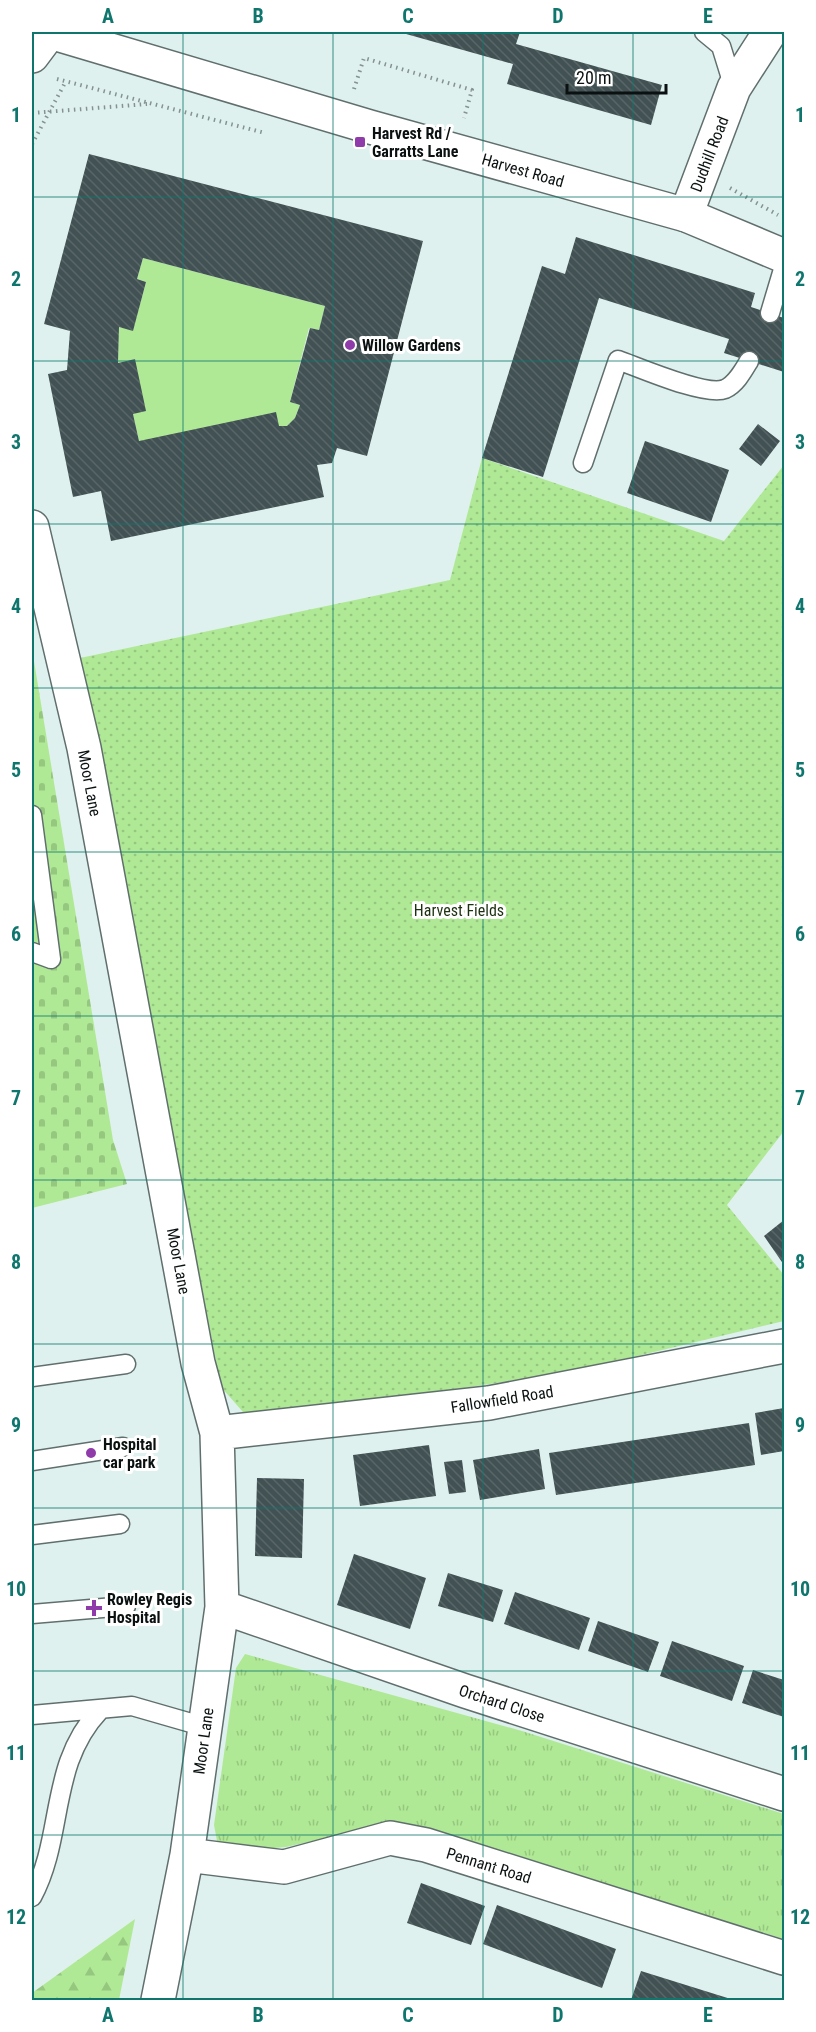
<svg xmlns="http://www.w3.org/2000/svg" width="816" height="2032" font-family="'Roboto Condensed',sans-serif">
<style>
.grass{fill:url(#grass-tufts)}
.forest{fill:url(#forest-firs)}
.cemetery{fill:url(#cemetery-stones)}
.park{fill:url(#park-dots)}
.garden{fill:#b0e995}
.building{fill:url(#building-back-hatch);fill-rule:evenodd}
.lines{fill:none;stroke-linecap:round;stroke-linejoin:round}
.lane-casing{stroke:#606f6d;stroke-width:21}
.street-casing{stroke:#606f6d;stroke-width:36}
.secondary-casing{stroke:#606f6d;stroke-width:36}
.primary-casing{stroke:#606f6d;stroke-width:36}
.path{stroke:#859291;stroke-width:4;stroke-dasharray:1.5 4.5;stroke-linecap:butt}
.lane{stroke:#fff;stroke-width:18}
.street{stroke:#fff;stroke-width:33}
.secondary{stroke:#fff;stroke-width:33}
.primary{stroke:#fff;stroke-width:33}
.grid{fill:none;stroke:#0f766e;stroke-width:1.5;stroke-opacity:0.55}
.poi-dot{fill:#8f3ba9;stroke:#fff;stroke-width:2}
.labels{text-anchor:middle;stroke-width:6;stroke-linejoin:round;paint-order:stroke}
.poi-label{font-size:16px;font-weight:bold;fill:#0b1111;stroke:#fff;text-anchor:start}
.street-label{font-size:16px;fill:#0b1111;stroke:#fff}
.park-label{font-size:16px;fill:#1c3110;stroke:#fff}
.neatline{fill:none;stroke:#0f766e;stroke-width:2}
.grid-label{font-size:20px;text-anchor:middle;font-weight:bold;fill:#0f766e}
</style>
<defs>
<pattern id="grass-tufts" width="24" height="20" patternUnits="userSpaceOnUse" patternTransform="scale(1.5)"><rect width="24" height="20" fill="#b0e995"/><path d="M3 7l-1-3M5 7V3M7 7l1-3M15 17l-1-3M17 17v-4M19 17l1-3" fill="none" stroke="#96c77f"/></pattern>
<pattern id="forest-firs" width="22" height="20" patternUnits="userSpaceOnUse" patternTransform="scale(1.5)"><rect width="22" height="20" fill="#b0e995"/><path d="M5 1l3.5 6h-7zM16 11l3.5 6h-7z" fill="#96c77f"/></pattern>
<pattern id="cemetery-stones" width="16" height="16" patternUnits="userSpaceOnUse" patternTransform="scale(1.5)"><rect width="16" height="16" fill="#b0e995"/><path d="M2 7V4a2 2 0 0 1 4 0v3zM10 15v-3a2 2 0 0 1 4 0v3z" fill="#96c77f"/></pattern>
<pattern id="park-dots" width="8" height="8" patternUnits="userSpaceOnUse" patternTransform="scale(1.5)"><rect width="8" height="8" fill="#b0e995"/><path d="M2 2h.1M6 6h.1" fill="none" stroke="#96c77f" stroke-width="1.8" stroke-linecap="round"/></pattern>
<pattern id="building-back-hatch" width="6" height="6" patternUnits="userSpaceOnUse" patternTransform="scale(1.5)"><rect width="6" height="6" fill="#425154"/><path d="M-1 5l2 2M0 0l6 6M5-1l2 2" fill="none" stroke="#596668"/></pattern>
</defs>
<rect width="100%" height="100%" fill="#dff1ef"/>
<path class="grass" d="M 245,1654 L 522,1731 L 784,1814 L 784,1939 L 397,1822 L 286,1847 L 241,1851 L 217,1841 L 214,1825 L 236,1668 Z"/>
<path class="forest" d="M 135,1919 L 119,2000 L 32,2000 L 32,1993 Z"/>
<path class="cemetery" d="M 32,649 L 113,1140 L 127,1184 L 32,1208 Z"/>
<path class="park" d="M 482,458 L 724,541 L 784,465 L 784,1131 L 727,1205 L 784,1275 L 784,1321 L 570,1372 L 250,1420 L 221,1387 L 80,658 L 450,580 Z"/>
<path class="garden" d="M 143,258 L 325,306 L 319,330 L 309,328 L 290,402 L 300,405 L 295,418 L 287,426 L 139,441 L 133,414 L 135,359 L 118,363 L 119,327 L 133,330 L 146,282 L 137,279 Z"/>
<path class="building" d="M 399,32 L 520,32 L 516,44 L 662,85 L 651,125 L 507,84 L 513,64 Z
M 89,154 L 423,241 L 367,456 L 337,448 L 332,463 L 317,465 L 324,497 L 111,541 L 101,491 L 73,497 L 48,374 L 67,370 L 70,331 L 44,324 ZM 143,258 L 325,306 L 319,330 L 310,328 L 290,402 L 300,405 L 295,418 L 287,426 L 279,426 L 276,412 L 139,441 L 133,414 L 146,411 L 135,359 L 118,363 L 119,327 L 133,331 L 146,282 L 137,279 Z
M 576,237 L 755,293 L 751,307 L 784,318 L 784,372 L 724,353 L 729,339 L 599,298 L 543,477 L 482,458 L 542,266 L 565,274 Z
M 758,424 L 780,441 L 761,466 L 739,449 Z
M 645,441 L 729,470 L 711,522 L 627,493 Z
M 784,1220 L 784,1265 L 764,1236 Z
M 784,1408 L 784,1451 L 761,1455 L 755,1413 Z
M 749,1423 L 755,1465 L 556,1495 L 549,1453 Z
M 429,1445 L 436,1496 L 360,1506 L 353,1455 Z
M 539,1449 L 545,1489 L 480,1500 L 473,1460 Z
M 462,1460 L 466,1492 L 449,1494 L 444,1462 Z
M 257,1478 L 304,1479 L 302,1558 L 255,1556 Z
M 354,1554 L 426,1578 L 410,1629 L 337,1605 Z
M 448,1573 L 503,1590 L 493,1622 L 438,1606 Z
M 515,1592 L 590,1618 L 579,1650 L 504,1624 Z
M 598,1621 L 659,1642 L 648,1672 L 588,1651 Z
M 672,1641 L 744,1666 L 732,1701 L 660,1676 Z
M 753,1670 L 784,1680 L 784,1717 L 742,1703 Z
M 421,1883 L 485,1906 L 471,1945 L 407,1923 Z
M 497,1905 L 616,1949 L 602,1988 L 483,1944 Z
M 641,1971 L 734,2000 L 631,2000 Z"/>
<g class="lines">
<g class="lane-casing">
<path id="lane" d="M 704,32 L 721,46 L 734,88
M 770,313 L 784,266
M 583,463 L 618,360 C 638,367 706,397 725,389 C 736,384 743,371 749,361
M 32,815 L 51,959
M 32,952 L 51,959
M 32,1377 L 126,1364
M 32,1461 L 123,1447
M 32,1535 L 120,1524
M 32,1614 L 126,1606
M 32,1715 L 132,1706 L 205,1727
M 32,1897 C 65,1836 48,1765 100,1710"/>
</g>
<g class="street-casing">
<path id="street" d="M 686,215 L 734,88 L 770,32
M 32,527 L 84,748 L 198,1363 L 217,1433 L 222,1607 L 187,1855 L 158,2000
M 217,1433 L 489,1403 L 784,1346
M 222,1607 L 465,1691 L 784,1794
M 187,1855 L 284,1867 L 390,1838 L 426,1845 L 784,1958"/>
</g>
<g class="secondary-casing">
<path id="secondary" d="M 50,32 L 370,127 L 686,215 L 784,256"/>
</g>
<g class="primary-casing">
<path id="primary" d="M 32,56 L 50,32"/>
</g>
<path class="path" d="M 57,79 L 265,133
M 354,89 L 364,58 L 472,90 L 464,118
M 32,113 L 147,104
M 32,144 L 66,81
M 730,188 L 778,215"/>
<use href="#lane" class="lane"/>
<use href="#street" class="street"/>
<use href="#secondary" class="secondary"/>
<use href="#primary" class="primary"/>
</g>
<path class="grid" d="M 183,32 L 183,2000M 333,32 L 333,2000M 483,32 L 483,2000M 633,32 L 633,2000M 32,197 L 784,197M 32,361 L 784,361M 32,524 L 784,524M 32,688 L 784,688M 32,852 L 784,852M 32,1016 L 784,1016M 32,1180 L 784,1180M 32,1344 L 784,1344M 32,1508 L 784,1508M 32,1671 L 784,1671M 32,1835 L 784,1835"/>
<g class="poi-dot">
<rect x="354" y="136" width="12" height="12" rx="3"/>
<circle cx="350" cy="345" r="6"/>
<circle cx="91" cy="1453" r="6"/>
<path d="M91 1599h6v6h6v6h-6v6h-6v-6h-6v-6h6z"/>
</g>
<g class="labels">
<g class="poi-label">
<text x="372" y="139">Harvest Rd /<tspan x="372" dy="18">Garratts Lane</tspan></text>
<text x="362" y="351">Willow Gardens</text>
<text x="103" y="1450">Hospital<tspan x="103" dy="18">car park</tspan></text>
<text x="107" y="1605">Rowley Regis<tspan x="107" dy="18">Hospital</tspan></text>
</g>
<g class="street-label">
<text transform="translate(709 154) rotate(-69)" y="6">Dudhill Road</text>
<text transform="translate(523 170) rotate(16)" y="6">Harvest Road</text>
<text transform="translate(90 783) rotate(79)" y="6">Moor Lane</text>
<text transform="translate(179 1261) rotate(79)" y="6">Moor Lane</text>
<text transform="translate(502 1399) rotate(-9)" y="6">Fallowfield Road</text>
<text transform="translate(502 1703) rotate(18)" y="6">Orchard Close</text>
<text transform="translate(203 1741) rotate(-82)" y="6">Moor Lane</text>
<text transform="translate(489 1865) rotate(17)" y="6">Pennant Road</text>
</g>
<g class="park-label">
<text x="459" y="916">Harvest Fields</text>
</g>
</g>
<rect width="816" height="2032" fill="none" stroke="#ffffff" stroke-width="66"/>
<path d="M567 84v9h99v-9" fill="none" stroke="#0b1111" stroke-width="3"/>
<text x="576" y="84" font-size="18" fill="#0b1111" stroke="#ffffff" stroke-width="4.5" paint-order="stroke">20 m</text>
<rect x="33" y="33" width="750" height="1966" class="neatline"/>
<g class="grid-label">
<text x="108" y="23">A</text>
<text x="258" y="23">B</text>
<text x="408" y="23">C</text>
<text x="558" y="23">D</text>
<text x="708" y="23">E</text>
<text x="16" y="122">1</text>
<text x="800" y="122">1</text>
<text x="16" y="286">2</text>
<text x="800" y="286">2</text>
<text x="16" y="449">3</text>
<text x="800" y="449">3</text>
<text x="16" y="613">4</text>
<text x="800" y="613">4</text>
<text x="16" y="777">5</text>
<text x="800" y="777">5</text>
<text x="16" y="941">6</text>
<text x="800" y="941">6</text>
<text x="16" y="1105">7</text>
<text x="800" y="1105">7</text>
<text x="16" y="1269">8</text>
<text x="800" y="1269">8</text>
<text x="16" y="1432">9</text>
<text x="800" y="1432">9</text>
<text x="16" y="1596">10</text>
<text x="800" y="1596">10</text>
<text x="16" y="1760">11</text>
<text x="800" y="1760">11</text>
<text x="16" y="1924">12</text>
<text x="800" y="1924">12</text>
<text x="108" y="2022">A</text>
<text x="258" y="2022">B</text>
<text x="408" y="2022">C</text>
<text x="558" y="2022">D</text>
<text x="708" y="2022">E</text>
</g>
</svg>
